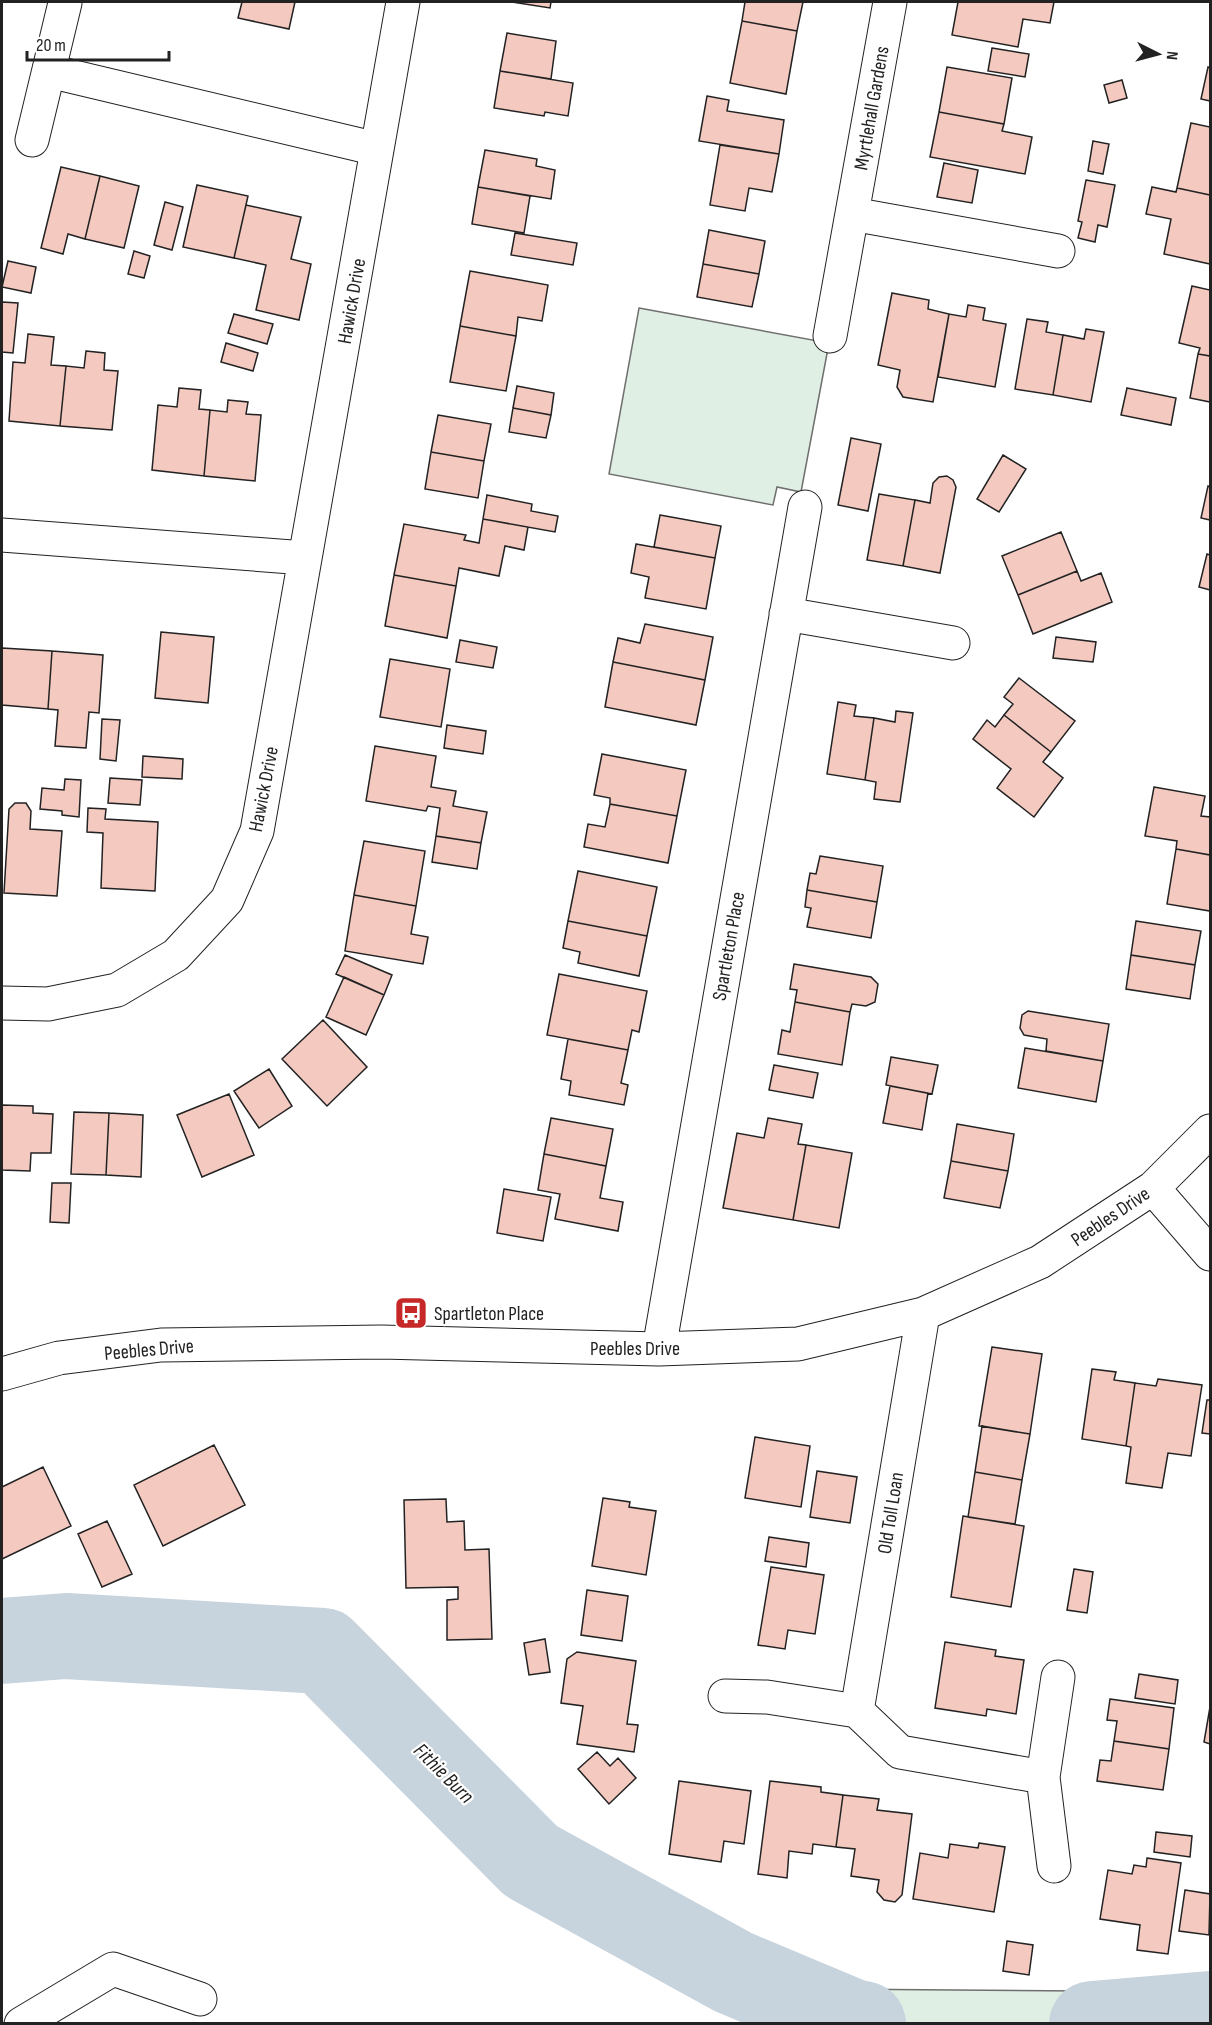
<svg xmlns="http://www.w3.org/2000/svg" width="1212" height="2025" font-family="'Sofia Sans Condensed',sans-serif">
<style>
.green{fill:#e0efe3;stroke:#6f6f6f;stroke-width:1.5}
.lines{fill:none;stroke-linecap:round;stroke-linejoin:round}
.river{stroke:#c7d3dd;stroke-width:86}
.building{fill:#f3c9c0;stroke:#222;stroke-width:1.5}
.street-casing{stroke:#222;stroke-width:35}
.street{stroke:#fff;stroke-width:33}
.labels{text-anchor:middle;stroke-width:4.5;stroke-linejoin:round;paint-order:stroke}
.street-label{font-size:20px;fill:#222;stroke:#fff}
.poi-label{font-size:20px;fill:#222;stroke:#fff;text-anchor:start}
.water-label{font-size:21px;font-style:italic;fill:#222;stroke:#fff}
</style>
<rect width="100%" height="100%" fill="#fff"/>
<path class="green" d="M 639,308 L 829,343 L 801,492 L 777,487 L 773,505 L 609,474 Z
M 828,1989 L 1210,1992 L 1210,2023 L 826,2023 Z"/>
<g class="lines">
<path class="river" d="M 2,1641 L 66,1636 L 323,1651 L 531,1861 L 733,1972 L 852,2022 L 863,2024
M 1092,2024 L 1210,2014"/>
</g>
<path class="building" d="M 242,2 L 295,2 L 289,29 L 238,18 Z
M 512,2 L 551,2 L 550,8 Z
M 745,2 L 803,2 L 797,31 L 742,21 Z
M 958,2 L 1054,2 L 1050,23 L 1023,19 L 1018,47 L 952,35 Z
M 742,21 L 797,31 L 786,94 L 730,83 Z
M 507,33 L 556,41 L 551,79 L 500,71 Z
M 992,48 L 1029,54 L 1025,77 L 988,71 Z
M 947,67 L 1012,78 L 1004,124 L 939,112 Z
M 1208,67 L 1210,68 L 1210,101 L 1201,99 Z
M 500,71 L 573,83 L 568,116 L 545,112 L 544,116 L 494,108 Z
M 1122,80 L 1127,98 L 1109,103 L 1104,85 Z
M 707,96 L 729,100 L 727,111 L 784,120 L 779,154 L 699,141 Z
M 939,112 L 1004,124 L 1002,131 L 1032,137 L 1025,174 L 930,157 Z
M 1191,123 L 1210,127 L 1210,195 L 1177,188 Z
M 1093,141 L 1109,144 L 1103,174 L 1088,171 Z
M 720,145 L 779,154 L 772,192 L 749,188 L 745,211 L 710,205 Z
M 485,150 L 537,159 L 536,166 L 555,170 L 551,199 L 478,187 Z
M 944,163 L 978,170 L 972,203 L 937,197 Z
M 61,167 L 100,176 L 85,239 L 68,234 L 63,254 L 41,248 Z
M 100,176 L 139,186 L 124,248 L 85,239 Z
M 1086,180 L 1115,185 L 1107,227 L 1098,225 L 1095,242 L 1078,238 L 1082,222 L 1078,221 Z
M 197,185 L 248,196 L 234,258 L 183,247 Z
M 478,187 L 530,196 L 524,233 L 472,224 Z
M 1152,187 L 1176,192 L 1177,188 L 1210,195 L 1210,264 L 1164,254 L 1171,219 L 1146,214 Z
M 165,202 L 183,207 L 172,250 L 154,245 Z
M 246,205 L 301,217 L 291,259 L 311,264 L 299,320 L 256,310 L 266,265 L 234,258 Z
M 709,230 L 765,241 L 759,274 L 703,264 Z
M 515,233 L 577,243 L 573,265 L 511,255 Z
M 134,251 L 150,256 L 144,278 L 128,274 Z
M 8,261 L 36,267 L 31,293 L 2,287 Z
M 703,264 L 759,274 L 752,307 L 697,297 Z
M 470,271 L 548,285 L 542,321 L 518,317 L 516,336 L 460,326 Z
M 1192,286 L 1210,290 L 1210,356 L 1198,354 L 1200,348 L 1179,343 Z
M 892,293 L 929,300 L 928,309 L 949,314 L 933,402 L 903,397 L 897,387 L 900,370 L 878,365 Z
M 2,302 L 18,303 L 13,353 L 2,352 Z
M 968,305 L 985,308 L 983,320 L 1006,324 L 995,387 L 938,377 L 949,314 L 966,317 Z
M 234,314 L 273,324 L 267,344 L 228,333 Z
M 1027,319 L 1048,322 L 1046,332 L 1063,335 L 1053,395 L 1015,389 Z
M 460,326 L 516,336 L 506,391 L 450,382 Z
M 1086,329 L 1104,332 L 1091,402 L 1053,395 L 1063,335 L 1084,339 Z
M 28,334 L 54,337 L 51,365 L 66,366 L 60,426 L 9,421 L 13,362 L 25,363 Z
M 226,343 L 258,353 L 253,371 L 221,362 Z
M 86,351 L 105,353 L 104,370 L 118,371 L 112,430 L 60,426 L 66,366 L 84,368 Z
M 1198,354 L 1210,356 L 1210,402 L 1190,398 Z
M 517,386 L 554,393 L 551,415 L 513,408 Z
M 179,388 L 201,390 L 199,409 L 210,410 L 204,476 L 152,470 L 158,405 L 177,407 Z
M 1127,388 L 1176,398 L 1171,425 L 1121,415 Z
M 228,400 L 248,402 L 246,414 L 261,415 L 255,481 L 204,476 L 210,410 L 227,412 Z
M 513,408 L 551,415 L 546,438 L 509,432 Z
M 438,415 L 491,424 L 484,461 L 431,452 Z
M 851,438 L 881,444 L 868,511 L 838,505 Z
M 431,452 L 484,461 L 478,498 L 425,489 Z
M 1003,455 L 1026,469 L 999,512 L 977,499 Z
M 947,476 L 953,480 L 956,487 L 940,573 L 903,566 L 915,500 L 930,503 L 933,483 L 939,477 Z
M 1208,486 L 1210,487 L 1210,520 L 1201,518 Z
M 879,494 L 915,500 L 903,566 L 867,560 Z
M 487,495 L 532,504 L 531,511 L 558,516 L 555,532 L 483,519 Z
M 660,515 L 721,526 L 715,558 L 654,547 Z
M 483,519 L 528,527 L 524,550 L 505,546 L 499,576 L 459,568 L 456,586 L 394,575 L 404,524 L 466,535 L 464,540 L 479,543 Z
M 1061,532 L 1077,571 L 1018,595 L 1002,556 Z
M 636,544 L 715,558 L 706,609 L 645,598 L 649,577 L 631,573 Z
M 1207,554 L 1210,555 L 1210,590 L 1199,587 Z
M 1077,571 L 1081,581 L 1101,573 L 1112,602 L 1033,634 L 1018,595 Z
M 394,575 L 456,586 L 447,638 L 385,626 Z
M 645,624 L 713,637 L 705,680 L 613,662 L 618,638 L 640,643 Z
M 161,632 L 214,637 L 208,703 L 155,698 Z
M 1056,637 L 1096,642 L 1093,662 L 1053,658 Z
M 460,640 L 497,647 L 493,668 L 456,662 Z
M 2,648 L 52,651 L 48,709 L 2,705 Z
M 52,651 L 103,655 L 99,713 L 89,712 L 86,748 L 55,746 L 58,710 L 48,709 Z
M 390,659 L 450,669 L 441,727 L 380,717 Z
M 613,662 L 705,680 L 696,725 L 605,707 Z
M 1019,678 L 1075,721 L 1051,752 L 1004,715 L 1013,704 L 1004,697 Z
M 838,702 L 856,705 L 854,716 L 874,718 L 865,780 L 827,774 Z
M 896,711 L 913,713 L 900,802 L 874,799 L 876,782 L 865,780 L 874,718 L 895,722 Z
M 1004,715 L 1051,752 L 1043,762 L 1063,778 L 1034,817 L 997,788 L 1011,769 L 973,739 L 987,720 L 995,727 Z
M 102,719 L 120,720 L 116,761 L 100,759 Z
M 447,725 L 486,731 L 483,754 L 444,748 Z
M 375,746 L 436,756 L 431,787 L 456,791 L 453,806 L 487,812 L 481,843 L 436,836 L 440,808 L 428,806 L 426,811 L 366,801 Z
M 602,754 L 686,770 L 677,816 L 610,804 L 610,798 L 594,795 Z
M 143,756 L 183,759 L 182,779 L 142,777 Z
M 110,778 L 142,780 L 140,805 L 108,803 Z
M 65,779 L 81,780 L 79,817 L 62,815 L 62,811 L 40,809 L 42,788 L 64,790 Z
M 1154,787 L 1205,796 L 1201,816 L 1210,817 L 1210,855 L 1176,849 L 1177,841 L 1145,836 Z
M 15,803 L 26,803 L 31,811 L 30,829 L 62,831 L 57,896 L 4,893 L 9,809 Z
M 610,804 L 677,816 L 668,863 L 584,847 L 588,824 L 605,827 Z
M 88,808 L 106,809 L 105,819 L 158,822 L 155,891 L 101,888 L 103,833 L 87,832 Z
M 436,836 L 481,843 L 477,869 L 432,862 Z
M 364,841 L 425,851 L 416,906 L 354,895 Z
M 1176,849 L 1210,855 L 1210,911 L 1167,904 Z
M 820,856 L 883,866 L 877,902 L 807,890 L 810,873 L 816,874 Z
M 578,871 L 657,887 L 647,936 L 568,921 Z
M 807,890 L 877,902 L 871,938 L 807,927 L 811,908 L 805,907 Z
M 354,895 L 416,906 L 411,934 L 428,937 L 423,964 L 345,951 Z
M 568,921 L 647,936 L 639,976 L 578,963 L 580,952 L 563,948 Z
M 1136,921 L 1201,931 L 1195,965 L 1131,955 Z
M 345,955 L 392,975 L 384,995 L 336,974 Z
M 1131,955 L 1195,965 L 1190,999 L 1126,989 Z
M 794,964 L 871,977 L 878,984 L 875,1002 L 866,1006 L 852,1004 L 850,1012 L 795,1002 L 797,990 L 790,989 Z
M 559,974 L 647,991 L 639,1032 L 632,1030 L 628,1050 L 547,1035 Z
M 344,977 L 384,995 L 366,1035 L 326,1017 Z
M 795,1002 L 850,1012 L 842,1065 L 778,1054 L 782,1030 L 790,1032 Z
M 1028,1011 L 1109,1024 L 1103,1061 L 1046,1051 L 1047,1039 L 1024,1035 L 1020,1028 L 1022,1015 Z
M 323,1020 L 367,1067 L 327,1106 L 282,1059 Z
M 568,1039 L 628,1050 L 621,1083 L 628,1085 L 624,1105 L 569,1095 L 571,1081 L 561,1079 Z
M 1025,1048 L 1103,1061 L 1096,1102 L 1018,1088 Z
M 891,1057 L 938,1065 L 932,1094 L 886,1085 Z
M 774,1065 L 818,1073 L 813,1098 L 769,1090 Z
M 269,1069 L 292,1106 L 259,1128 L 234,1091 Z
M 890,1086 L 928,1093 L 922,1130 L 883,1123 Z
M 229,1094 L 254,1155 L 202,1177 L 177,1115 Z
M 2,1105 L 33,1106 L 33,1113 L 53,1114 L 51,1153 L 31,1153 L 30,1171 L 2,1170 Z
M 74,1112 L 109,1113 L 106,1175 L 71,1174 Z
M 109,1113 L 143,1115 L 141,1177 L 106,1175 Z
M 551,1118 L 613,1129 L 606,1166 L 544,1154 Z
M 768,1118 L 802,1124 L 798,1144 L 806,1145 L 793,1220 L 723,1208 L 737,1133 L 764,1138 Z
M 957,1124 L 1014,1134 L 1008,1171 L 951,1161 Z
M 806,1145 L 852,1153 L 839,1228 L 793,1220 Z
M 544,1154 L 606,1166 L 600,1198 L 623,1202 L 618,1231 L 555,1219 L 560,1194 L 538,1190 Z
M 951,1161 L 1008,1171 L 1000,1208 L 944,1198 Z
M 52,1183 L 71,1183 L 69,1223 L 50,1222 Z
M 504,1189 L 551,1197 L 543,1241 L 497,1233 Z
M 992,1347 L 1042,1354 L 1030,1434 L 979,1426 Z
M 1092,1369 L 1116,1372 L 1114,1380 L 1135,1383 L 1126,1446 L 1082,1439 Z
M 1158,1379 L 1202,1385 L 1191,1456 L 1168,1453 L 1162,1488 L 1126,1483 L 1131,1447 L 1126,1446 L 1135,1383 L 1156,1386 Z
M 1207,1400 L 1210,1400 L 1210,1434 L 1202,1433 Z
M 982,1426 L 1030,1434 L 1022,1480 L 975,1472 Z
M 755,1437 L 810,1446 L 801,1507 L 745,1498 Z
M 214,1445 L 245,1505 L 163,1546 L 134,1485 Z
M 43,1467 L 71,1526 L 2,1559 L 2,1487 Z
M 817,1471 L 857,1477 L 850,1523 L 810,1517 Z
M 975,1472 L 1022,1480 L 1015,1524 L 968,1517 Z
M 603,1498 L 630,1502 L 629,1507 L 656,1511 L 646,1575 L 592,1566 Z
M 446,1499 L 447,1522 L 464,1521 L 465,1550 L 489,1549 L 492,1639 L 447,1640 L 447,1600 L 458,1599 L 458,1587 L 406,1588 L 404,1500 Z
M 963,1516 L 1024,1526 L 1011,1607 L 951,1597 Z
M 107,1521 L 132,1574 L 102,1587 L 78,1534 Z
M 769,1537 L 809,1543 L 806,1567 L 765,1561 Z
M 771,1567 L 824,1575 L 815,1634 L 788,1630 L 785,1649 L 758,1645 Z
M 1074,1569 L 1093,1572 L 1087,1613 L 1067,1610 Z
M 587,1590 L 628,1596 L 622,1641 L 581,1635 Z
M 545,1639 L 550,1672 L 529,1675 L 524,1643 Z
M 945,1642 L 996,1650 L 995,1656 L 1024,1660 L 1016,1714 L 987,1709 L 986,1716 L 935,1708 Z
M 577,1652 L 636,1661 L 627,1724 L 638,1725 L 634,1752 L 577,1744 L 583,1706 L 561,1703 L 567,1659 Z
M 1139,1674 L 1178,1680 L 1175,1704 L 1135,1698 Z
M 1110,1699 L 1174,1708 L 1169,1749 L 1114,1741 L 1117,1721 L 1107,1720 Z
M 1210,1707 L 1210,1744 L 1204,1742 Z
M 1114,1741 L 1169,1749 L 1163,1790 L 1097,1781 L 1100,1760 L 1111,1761 Z
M 597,1752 L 610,1766 L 618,1758 L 636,1778 L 609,1804 L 578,1769 Z
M 679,1781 L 751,1791 L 744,1844 L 724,1841 L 721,1862 L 669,1854 Z
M 770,1781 L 821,1787 L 821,1792 L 843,1795 L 836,1847 L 813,1844 L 812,1854 L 789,1851 L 787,1878 L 758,1874 Z
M 843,1795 L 879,1799 L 877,1810 L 912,1814 L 902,1895 L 895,1902 L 884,1900 L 877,1892 L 879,1880 L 851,1876 L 855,1849 L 836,1847 Z
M 1156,1832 L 1192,1836 L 1190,1857 L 1154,1852 Z
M 979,1843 L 1005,1847 L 994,1912 L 913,1899 L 920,1853 L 948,1858 L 950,1844 L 978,1848 Z
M 1147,1858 L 1181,1863 L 1168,1954 L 1137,1950 L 1140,1925 L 1100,1919 L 1108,1870 L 1132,1874 L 1134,1865 L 1146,1867 Z
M 1185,1890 L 1210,1894 L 1209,1935 L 1179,1931 Z
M 1007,1941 L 1033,1945 L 1029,1975 L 1003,1971 Z"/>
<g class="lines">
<g class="street-casing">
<path id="street" d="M 49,71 L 377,149
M 32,140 L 65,3
M 852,214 L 1058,251
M 830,336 L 890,2
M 2,535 L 305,558
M 786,614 L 953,643
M 2,1003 L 48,1004 L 117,990 L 176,955 L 227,900 L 257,831 L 403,2
M 1153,1188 L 1210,1254
M 659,1349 L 805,507
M 2,1374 L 59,1358 L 161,1345 L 381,1342 L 659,1349 L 798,1344 L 923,1314 L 1040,1262 L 1153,1188 L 1210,1131
M 725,1696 L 767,1697 L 857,1711 L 900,1752 L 1043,1777
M 857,1711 L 923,1314
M 1054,1866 L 1043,1777 L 1058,1677
M 21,2024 L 113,1969 L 200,1999"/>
</g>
<use href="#street" class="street"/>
</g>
<defs>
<g id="bus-square" transform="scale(1.725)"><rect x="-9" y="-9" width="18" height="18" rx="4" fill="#c62828" stroke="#fff"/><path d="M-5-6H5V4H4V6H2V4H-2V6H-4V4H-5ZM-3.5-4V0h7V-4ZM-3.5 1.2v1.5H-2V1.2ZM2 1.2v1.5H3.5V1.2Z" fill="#fff"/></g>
</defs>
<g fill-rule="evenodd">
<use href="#bus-square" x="411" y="1313"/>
</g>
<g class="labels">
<g class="street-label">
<text transform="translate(871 108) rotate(-80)" y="7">Myrtlehall Gardens</text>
<text transform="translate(351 301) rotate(-80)" y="7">Hawick Drive</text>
<text transform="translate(263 789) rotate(-79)" y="7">Hawick Drive</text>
<text transform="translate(728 946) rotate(-80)" y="7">Spartleton Place</text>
<text transform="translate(1110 1216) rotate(-34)" y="7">Peebles Drive</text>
<text x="635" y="1355">Peebles Drive</text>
<text transform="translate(149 1349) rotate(-5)" y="7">Peebles Drive</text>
<text transform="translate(890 1513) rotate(-81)" y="7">Old Toll Loan</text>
</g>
<g class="poi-label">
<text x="434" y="1320">Spartleton Place</text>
</g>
<g class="water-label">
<text transform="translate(444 1773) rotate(45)" y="7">Fithie Burn</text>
</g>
</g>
<rect width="1212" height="2025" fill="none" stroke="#222222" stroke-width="6"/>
<g transform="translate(1158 54) rotate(96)" stroke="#ffffff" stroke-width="4.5" paint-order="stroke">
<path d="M0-4.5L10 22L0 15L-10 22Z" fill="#222222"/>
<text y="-9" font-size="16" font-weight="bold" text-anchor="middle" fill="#222222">N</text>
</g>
<path d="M27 51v9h142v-9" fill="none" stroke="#222222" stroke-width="3"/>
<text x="36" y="51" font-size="18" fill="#222222" stroke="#ffffff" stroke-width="4.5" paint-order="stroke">20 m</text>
</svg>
